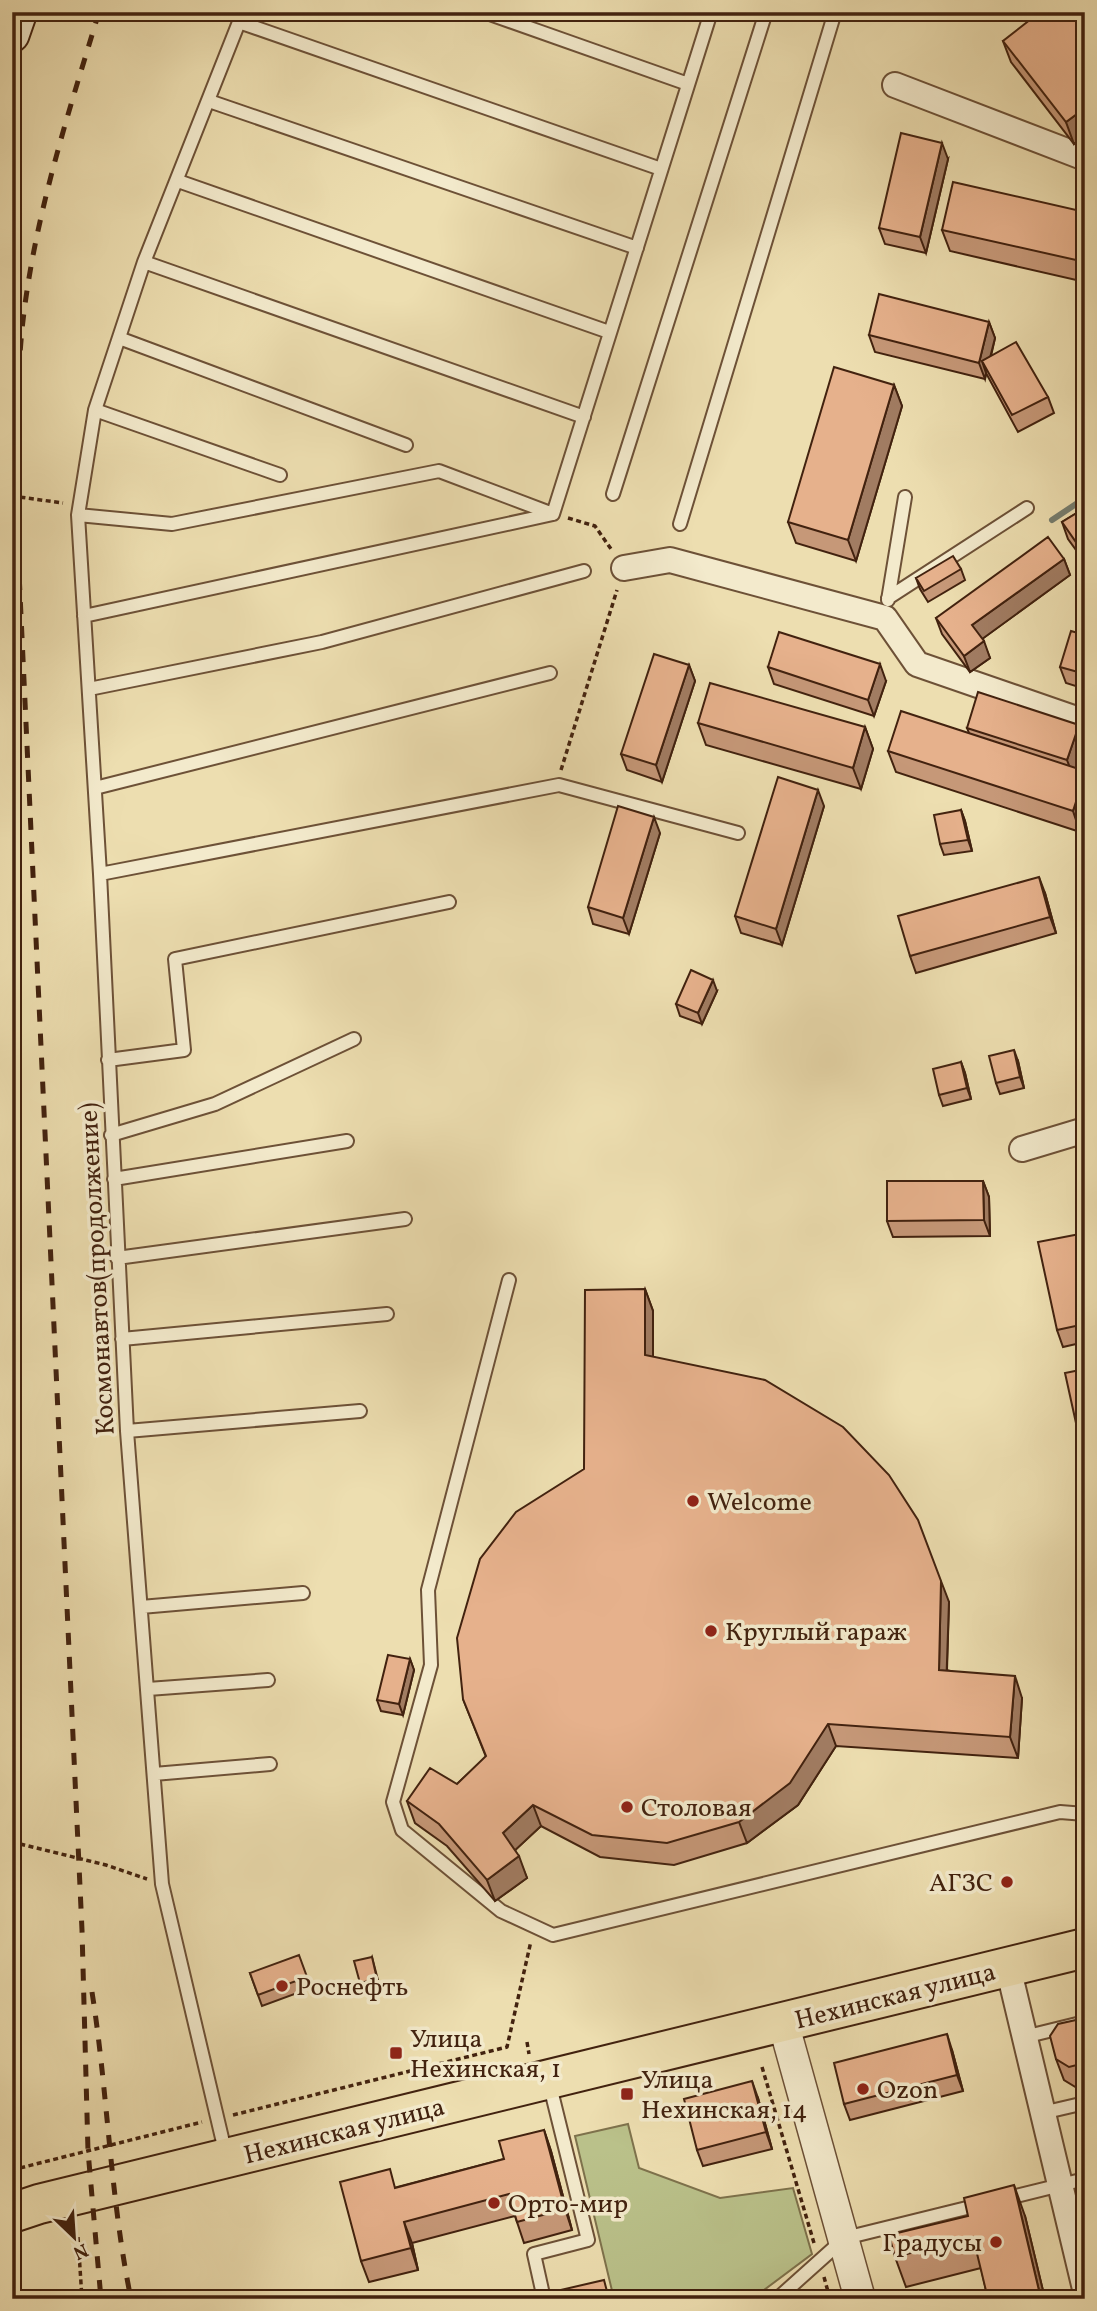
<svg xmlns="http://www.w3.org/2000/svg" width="1097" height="2311" font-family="Vollkorn,serif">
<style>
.green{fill:#bac18a;stroke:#7e724c;stroke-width:2}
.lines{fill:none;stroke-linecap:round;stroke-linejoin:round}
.stream{stroke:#767e6f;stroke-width:6}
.service-casing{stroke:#6d5137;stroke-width:16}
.minor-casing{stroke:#6d5137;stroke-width:28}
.tertiary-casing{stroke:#6d5137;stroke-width:33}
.secondary-casing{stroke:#42220f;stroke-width:37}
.primary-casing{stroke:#42220f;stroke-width:42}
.path{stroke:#42220f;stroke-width:3.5;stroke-dasharray:5 3.5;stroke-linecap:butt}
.service{stroke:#f3eacc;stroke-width:12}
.minor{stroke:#f3eacc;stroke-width:24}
.tertiary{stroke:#f3eacc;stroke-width:30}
.secondary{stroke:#f3eacc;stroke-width:33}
.primary{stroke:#eddeb0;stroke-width:38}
.rail{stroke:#42220f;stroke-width:5;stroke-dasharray:12 12;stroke-linecap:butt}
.wall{fill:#c69878;stroke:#42220f;stroke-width:2}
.shaded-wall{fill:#a17c62;stroke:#42220f;stroke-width:2}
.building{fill:#e6b18c;stroke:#42220f;stroke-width:2}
.poi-dot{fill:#8f2418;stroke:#f3eacc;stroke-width:2.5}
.labels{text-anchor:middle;stroke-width:7;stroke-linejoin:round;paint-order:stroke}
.street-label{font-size:26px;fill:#42220f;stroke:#f3eacc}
.poi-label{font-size:26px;fill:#42220f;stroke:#f3eacc;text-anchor:start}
</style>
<rect width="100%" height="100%" fill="#eddeb0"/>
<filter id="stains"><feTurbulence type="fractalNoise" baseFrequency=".00286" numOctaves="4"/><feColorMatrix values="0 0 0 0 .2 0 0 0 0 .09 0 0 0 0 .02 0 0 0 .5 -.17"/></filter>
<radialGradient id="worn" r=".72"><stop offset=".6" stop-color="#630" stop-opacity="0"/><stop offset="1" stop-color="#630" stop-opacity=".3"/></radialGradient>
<path class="green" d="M 628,2124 L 639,2168 L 720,2198 L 793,2188 L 812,2254 L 752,2299 L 614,2299 L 575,2136 Z"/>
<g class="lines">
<path class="stream" d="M 1052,520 L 1085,498"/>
<g class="service-casing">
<path id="service" d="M 484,12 L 688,84
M 239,22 L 661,169
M 209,101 L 637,248
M 178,181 L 609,332
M 144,262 L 584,417
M 119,338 L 406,445
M 95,410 L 280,475
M 613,494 L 766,12
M 78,515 L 172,524 L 439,471 L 553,514
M 680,524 L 835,12
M 888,598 L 1027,508
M 888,600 L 905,497
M 84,616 L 553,514 L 711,12
M 89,689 L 322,642 L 584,571
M 95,788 L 550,673
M 100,874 L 559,785 L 738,833
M 108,1060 L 184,1050 L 175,959 L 449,902
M 111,1135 L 215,1104 L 354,1039
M 114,1179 L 347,1141
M 117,1258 L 405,1219
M 509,1280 L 428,1590 L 431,1665 L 393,1802 L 402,1830 L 501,1911 L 553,1935 L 1060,1812 L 1085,1814
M 122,1339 L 387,1314
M 127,1431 L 360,1411
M 141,1607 L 303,1593
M 148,1689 L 268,1680
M 154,1774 L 270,1764
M 1024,2037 L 1085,2022
M 1042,2113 L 1085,2103
M 226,2155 L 162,1884 L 127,1431 L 100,874 L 78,515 L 95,410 L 144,262 L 243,12
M 1004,2199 L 1085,2179
M 544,2299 L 534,2254 L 588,2240 L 549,2082
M 777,2299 L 845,2238 L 983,2204"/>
</g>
<g class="minor-casing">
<path id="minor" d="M 895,85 L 1085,158
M 624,568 L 670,560 L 885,618 L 917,664 L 1085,722
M 1022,1149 L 1085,1130
M 1008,1967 L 1085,2289"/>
</g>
<g class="tertiary-casing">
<path id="tertiary" d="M 783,2022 L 860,2299"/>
</g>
<g class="secondary-casing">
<path id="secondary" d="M 12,35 L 20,12"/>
</g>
<g class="primary-casing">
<path id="primary" d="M 12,2213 L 39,2204 L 1085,1948"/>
</g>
<path class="path" d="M 12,496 L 63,503
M 568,518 L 595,526 L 611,549
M 561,770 L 617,590
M 12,1842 L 106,1865 L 147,1879
M 527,2042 L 529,2054
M 762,2067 L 814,2243
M 233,2115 L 507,2047 L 531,1941
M 12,2170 L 202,2122
M 78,2237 L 82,2299
M 824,2277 L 830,2299"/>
<use href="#service" class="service"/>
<use href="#minor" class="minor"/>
<use href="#tertiary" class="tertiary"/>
<use href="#secondary" class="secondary"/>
<use href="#primary" class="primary"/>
<path class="rail" d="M 99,12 C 69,111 37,209 24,312 C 14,391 19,472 18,551 L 82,1930 L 88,2151 L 101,2299
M 92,1992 C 108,2094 110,2197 131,2299"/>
</g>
<path class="wall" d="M 1085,12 L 1085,135 L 1074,144 L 1011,62 L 1003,41 Z
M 948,159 L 926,253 L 885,244 L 879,228 Z
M 1085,212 L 1085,282 L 950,251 L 942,230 Z
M 989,322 L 995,338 L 991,356 L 1048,397 L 1054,413 L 1018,432 L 986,373 L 985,379 L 875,352 L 869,335 Z
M 894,385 L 902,406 L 856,561 L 796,543 L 788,522 Z
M 1085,508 L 1084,561 L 1068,539 L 1062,522 Z
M 1064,559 L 1070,575 L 982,639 L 990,658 L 970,672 L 942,634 L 936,618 Z
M 961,569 L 965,580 L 928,602 L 920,589 L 916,578 Z
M 1085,635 L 1085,689 L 1066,683 L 1060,667 Z
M 689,665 L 695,681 L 662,782 L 627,770 L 621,754 Z
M 768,667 L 886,681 L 874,716 L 774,684 Z
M 698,723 L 865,727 L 873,749 L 861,789 L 706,745 Z
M 967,728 L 1085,741 L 1076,768 L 1085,771 L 1085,819 L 1080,832 L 896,772 L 888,751 L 969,733 Z
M 824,806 L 782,945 L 741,933 L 735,916 Z
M 961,810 L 965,821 L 972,851 L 944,855 L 940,844 Z
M 660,833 L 629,934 L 593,924 L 588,907 Z
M 1045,893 L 1056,933 L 916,973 L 910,956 Z
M 717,991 L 702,1024 L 680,1016 L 676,1004 Z
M 1018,1061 L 1024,1088 L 1000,1094 L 996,1083 Z
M 961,1062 L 965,1073 L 971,1099 L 943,1106 L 939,1095 Z
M 983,1181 L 989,1197 L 990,1236 L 893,1237 L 887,1221 Z
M 1085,1233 L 1085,1342 L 1063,1347 L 1057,1330 Z
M 645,1289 L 653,1311 L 653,1356 L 949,1602 L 947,1670 L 1022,1698 L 1018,1758 L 836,1746 L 798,1805 L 747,1843 L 674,1865 L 600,1857 L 541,1826 L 515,1850 L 527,1878 L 495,1901 L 447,1846 L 415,1823 L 407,1801 L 457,1784 L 486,1757 L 463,1699 L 584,1469 Z
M 410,1659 L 414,1670 L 403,1715 L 381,1711 L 377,1700 Z
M 372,1957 L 379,1984 L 362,1988 L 360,1983 Z
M 250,1973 L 307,1977 L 311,1988 L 262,2006 Z
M 1085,2018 L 1085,2086 L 1077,2088 L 1064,2080 L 1056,2059 Z
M 952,2050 L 963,2091 L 850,2120 L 844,2104 Z
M 758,2098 L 772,2149 L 703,2166 L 697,2150 Z
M 544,2130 L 551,2151 L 572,2230 L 524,2243 L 515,2216 L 412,2243 L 418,2270 L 369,2282 L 361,2261 L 397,2187 L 504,2159 Z
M 1025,2216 L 1045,2299 L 988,2299 L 981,2268 L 906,2287 L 895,2257 Z"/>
<path class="shaded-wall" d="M 1085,108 L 1085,135 L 1074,144 L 1066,122 Z
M 942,143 L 948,159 L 926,253 L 920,237 Z
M 989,322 L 995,338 L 987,370 L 982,361 L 986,373 L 985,379 L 979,363 Z
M 894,385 L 902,406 L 856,561 L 848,540 Z
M 1085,540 L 1085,561 L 1084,561 L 1078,545 Z
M 1064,559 L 1070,575 L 978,642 L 972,625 Z
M 984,641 L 990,658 L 970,672 L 964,656 Z
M 880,664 L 886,681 L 874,716 L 868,700 Z
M 689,665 L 695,681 L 662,782 L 656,765 Z
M 1079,725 L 1085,741 L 1073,776 L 1067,760 Z
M 865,727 L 873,749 L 861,789 L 853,768 Z
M 1085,774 L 1085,819 L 1080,832 L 1073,811 Z
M 818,790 L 824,806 L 782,945 L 776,929 Z
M 961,810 L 965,821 L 972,851 L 968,840 Z
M 654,817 L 660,833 L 629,934 L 623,918 Z
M 1039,877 L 1045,893 L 1056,933 L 1050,917 Z
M 713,980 L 717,991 L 702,1024 L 698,1013 Z
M 1014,1050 L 1018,1061 L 1024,1088 L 1020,1077 Z
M 961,1062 L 965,1073 L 971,1099 L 967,1088 Z
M 983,1181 L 989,1197 L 990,1236 L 984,1220 Z
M 645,1289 L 653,1311 L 653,1376 L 645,1355 Z
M 941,1581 L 949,1602 L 946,1691 L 939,1670 Z
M 410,1659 L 414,1670 L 403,1715 L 399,1704 Z
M 1015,1676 L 1022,1698 L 1018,1758 L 1010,1737 Z
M 828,1724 L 836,1746 L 798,1805 L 747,1843 L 739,1822 Z
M 533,1805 L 541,1826 L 511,1854 L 503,1833 Z
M 519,1856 L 527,1878 L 495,1901 L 487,1880 Z
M 947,2034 L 952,2050 L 963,2091 L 957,2075 Z
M 752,2081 L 758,2098 L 772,2149 L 766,2132 Z
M 544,2130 L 551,2151 L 572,2230 L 565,2209 Z
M 1014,2185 L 1025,2216 L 1045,2299 L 1041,2299 Z
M 404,2222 L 412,2243 L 418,2270 L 411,2248 Z"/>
<path class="building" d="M 1040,12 L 1085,12 L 1085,108 L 1066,122 L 1003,41 Z
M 901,133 L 942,143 L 920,237 L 879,228 Z
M 953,182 L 1085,212 L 1085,262 L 942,230 Z
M 879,294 L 989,322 L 979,363 L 869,335 Z
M 1016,342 L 1048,397 L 1012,415 L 982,361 Z
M 834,367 L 894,385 L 848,540 L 788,522 Z
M 1085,508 L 1085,540 L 1078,545 L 1062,522 Z
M 1048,537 L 1064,559 L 972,625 L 984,641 L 964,656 L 936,618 Z
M 953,556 L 961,569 L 924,591 L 916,578 Z
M 1071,631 L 1085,635 L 1085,674 L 1060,667 Z
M 779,632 L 880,664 L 868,700 L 768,667 Z
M 654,654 L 689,665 L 656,765 L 621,754 Z
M 710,683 L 865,727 L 853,768 L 698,723 Z
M 978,692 L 1079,725 L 1067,760 L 967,728 Z
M 901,711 L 1085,771 L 1085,774 L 1073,811 L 888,751 Z
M 778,777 L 818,790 L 776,929 L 735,916 Z
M 618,806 L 654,817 L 623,918 L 588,907 Z
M 961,810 L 968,840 L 940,844 L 934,815 Z
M 1039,877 L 1050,917 L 910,956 L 898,916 Z
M 691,970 L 713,980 L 698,1013 L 676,1004 Z
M 1014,1050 L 1020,1077 L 996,1083 L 989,1056 Z
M 961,1062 L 967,1088 L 939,1095 L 933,1069 Z
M 887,1181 L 983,1181 L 984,1220 L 887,1221 Z
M 1085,1233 L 1085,1324 L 1057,1330 L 1038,1242 Z
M 645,1289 L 645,1355 L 765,1380 L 843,1427 L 889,1475 L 918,1520 L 941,1581 L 939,1670 L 1015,1676 L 1010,1737 L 828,1724 L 790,1783 L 739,1822 L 667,1843 L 592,1835 L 533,1805 L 503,1833 L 519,1856 L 487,1880 L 439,1824 L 407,1801 L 430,1768 L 457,1784 L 486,1756 L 463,1699 L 457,1638 L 480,1559 L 516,1512 L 584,1469 L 585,1290 Z
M 1085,1369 L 1085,1464 L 1065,1373 Z
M 388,1655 L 410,1659 L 399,1704 L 377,1700 Z
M 299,1955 L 307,1977 L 258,1995 L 250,1973 Z
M 372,1957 L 377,1979 L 360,1983 L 354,1961 Z
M 1085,2018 L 1085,2063 L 1069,2067 L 1056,2059 L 1050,2036 L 1058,2024 Z
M 947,2034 L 957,2075 L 844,2104 L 834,2063 Z
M 752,2081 L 766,2132 L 697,2150 L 684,2099 Z
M 544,2130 L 565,2209 L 517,2222 L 509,2194 L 404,2222 L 411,2248 L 361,2261 L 340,2182 L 390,2169 L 395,2188 L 504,2159 L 499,2141 Z
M 1014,2185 L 1041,2299 L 988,2299 L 973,2237 L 895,2257 L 889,2235 L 968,2216 L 964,2198 Z
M 604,2280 L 609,2299 L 554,2299 L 552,2292 Z"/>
<g class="poi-dot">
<circle cx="693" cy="1501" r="7"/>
<circle cx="711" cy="1631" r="7"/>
<circle cx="627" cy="1807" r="7"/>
<circle cx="1007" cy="1882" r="7"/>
<circle cx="282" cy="1986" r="7"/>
<rect x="389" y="2046" width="14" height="14" rx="3.5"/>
<circle cx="863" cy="2089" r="7"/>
<rect x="620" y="2087" width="14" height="14" rx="3.5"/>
<circle cx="494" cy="2203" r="7"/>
<circle cx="996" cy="2242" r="7"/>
</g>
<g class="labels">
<g class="street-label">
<text transform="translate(96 1269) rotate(-93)" y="9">Космонавтов(продолжение)</text>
<text transform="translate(895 1995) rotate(-14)" y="9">Нехинская улица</text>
<text transform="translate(344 2130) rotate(-14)" y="9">Нехинская улица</text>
</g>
<g class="poi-label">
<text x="707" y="1510">Welcome</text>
<text x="725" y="1640">Круглый гараж</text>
<text x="641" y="1816">Столовая</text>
<text x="993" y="1891" text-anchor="end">АГЗС</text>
<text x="296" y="1995">Роснефть</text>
<text x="410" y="2047">Улица<tspan x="410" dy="30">Нехинская, 1</tspan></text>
<text x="641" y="2088">Улица<tspan x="641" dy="30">Нехинская, 14</tspan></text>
<text x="877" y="2098">Ozon</text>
<text x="508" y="2212">Орто-мир</text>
<text x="982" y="2251" text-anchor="end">Градусы</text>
</g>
</g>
<rect width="1097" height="2311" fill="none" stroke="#eddeb0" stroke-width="42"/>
<rect x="14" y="14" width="1069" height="2283" fill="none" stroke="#42220f" stroke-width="3.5"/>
<rect x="21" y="21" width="1055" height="2269" fill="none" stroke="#42220f" stroke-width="2"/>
<g transform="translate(74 2237) rotate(155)" stroke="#f3eacc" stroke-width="5" paint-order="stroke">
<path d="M0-5L12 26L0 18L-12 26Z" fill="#42220f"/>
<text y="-10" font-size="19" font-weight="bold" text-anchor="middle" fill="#42220f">N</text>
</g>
<rect width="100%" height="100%" filter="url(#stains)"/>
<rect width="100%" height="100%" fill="url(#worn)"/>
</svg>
